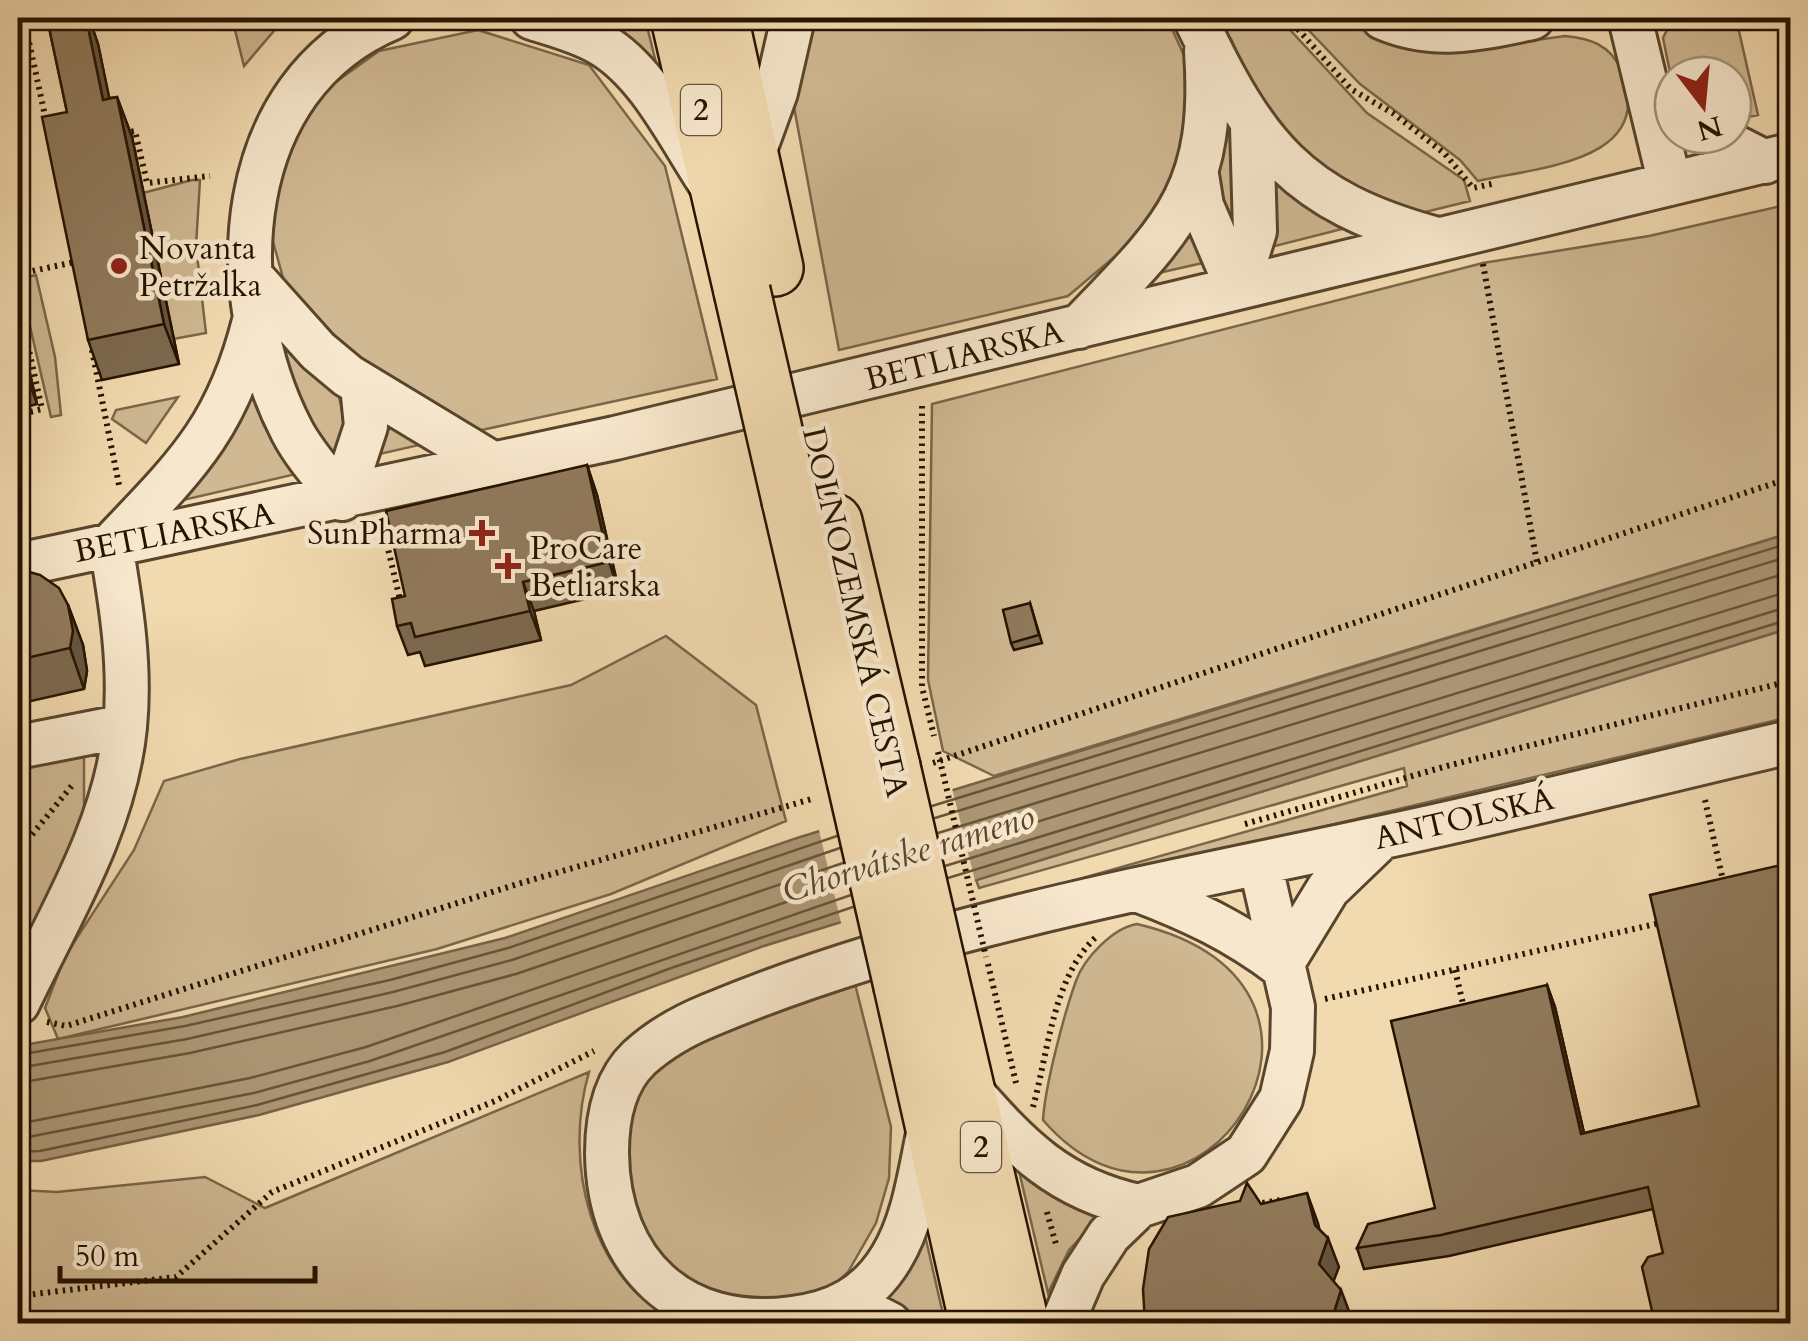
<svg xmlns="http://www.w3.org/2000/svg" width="1808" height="1341" font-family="Cardo,serif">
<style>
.green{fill:#cfb892;stroke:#7a6649;stroke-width:2.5}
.water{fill:#ac9674;stroke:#766246;stroke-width:2.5}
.pier{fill:#f2dab0}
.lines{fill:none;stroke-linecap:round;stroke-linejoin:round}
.shore{stroke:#68543a;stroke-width:2.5}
.minor-casing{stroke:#58452c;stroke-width:48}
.major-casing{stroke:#251300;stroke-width:60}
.path{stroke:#251300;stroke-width:6;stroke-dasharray:2.5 5;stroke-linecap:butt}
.minor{stroke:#f7e7cc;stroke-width:42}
.major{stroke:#f2dab0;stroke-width:55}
.major-bridge-casing{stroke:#251300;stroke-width:60;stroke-linecap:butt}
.path-bridge{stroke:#251300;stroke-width:6;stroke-dasharray:2.5 5;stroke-linecap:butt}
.major-bridge{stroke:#f2dab0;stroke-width:55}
.wall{fill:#7c694f;stroke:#251300;stroke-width:2.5}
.shaded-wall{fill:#655540;stroke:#251300;stroke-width:2.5}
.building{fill:#907a5c;stroke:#251300;stroke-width:2.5}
.poi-dot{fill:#8f2418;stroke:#f7e7cc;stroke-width:4}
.labels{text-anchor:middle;stroke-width:9;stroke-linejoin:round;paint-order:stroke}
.shield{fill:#f7e7cc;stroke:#64533d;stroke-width:2.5}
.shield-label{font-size:30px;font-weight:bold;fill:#251300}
.poi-label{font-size:32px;fill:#251300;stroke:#f7e7cc;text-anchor:start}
.street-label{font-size:32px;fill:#251300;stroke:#f7e7cc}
.water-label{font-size:35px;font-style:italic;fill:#5b472e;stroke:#f7e7cc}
</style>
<rect width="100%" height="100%" fill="#f2dab0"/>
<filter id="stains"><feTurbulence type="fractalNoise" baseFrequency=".002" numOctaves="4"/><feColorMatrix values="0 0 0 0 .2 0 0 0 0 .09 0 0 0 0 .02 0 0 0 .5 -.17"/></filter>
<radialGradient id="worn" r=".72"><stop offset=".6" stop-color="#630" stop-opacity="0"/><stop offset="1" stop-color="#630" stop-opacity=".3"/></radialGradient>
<path class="green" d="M 232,18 L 285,18 L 244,66 Z
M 596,18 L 645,18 L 658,71 Z
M 811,18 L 1167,18 L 1187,62 L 1187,133 L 1175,180 L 1144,232 L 1068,296 L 839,350 L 794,107 L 805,26 Z
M 1218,18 L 1279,18 L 1367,113 L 1464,180 L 1470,201 L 1417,214 L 1330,177 L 1256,106 L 1232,41 Z
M 1297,18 L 1347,18 L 1380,38 L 1445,53 L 1565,36 C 1589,38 1611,45 1621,70 C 1659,162 1538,167 1478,181 L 1460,160 L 1360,84 Z
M 1673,18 L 1736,18 L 1758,115 L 1733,120 L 1733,75 L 1673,75 L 1673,87 L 1663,38 Z
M 478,30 L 589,65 L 665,166 L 717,379 L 468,433 L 384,383 L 290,303 L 272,238 L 274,179 L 293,136 L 326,89 L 379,51 Z
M 1225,111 L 1241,159 L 1240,252 L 1212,205 Z
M 1270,170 L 1350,227 L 1267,248 Z
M 192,180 L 200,180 L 196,246 L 206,333 L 173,339 L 143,193 Z
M 1790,204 L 1790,533 L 994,776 L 943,751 L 928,680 L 932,404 L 1483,263 L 1649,236 Z
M 1188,219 L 1207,262 L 1145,276 Z
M 36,275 L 55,357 L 61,415 L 51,417 L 19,279 Z
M 263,311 C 325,369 346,367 344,458 L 338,465 L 310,438 Z
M 256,367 L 305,472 L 179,501 C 216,458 240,421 256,367 Z
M 178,397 L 146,443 L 112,419 L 116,410 Z
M 375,406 L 428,443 L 371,456 Z
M 1790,628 L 1790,717 L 1067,887 L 1065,883 L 1407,786 L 1404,768 L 979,888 L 976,880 Z
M 666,636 L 756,705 L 786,821 L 611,894 L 437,949 L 58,1039 L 45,1008 L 65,956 L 134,850 L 164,781 L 240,759 L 571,685 Z
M 84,747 L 84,823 L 18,960 L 18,762 Z
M 1137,924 C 1398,985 1193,1294 1043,1120 C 1045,1086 1064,1014 1076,981 C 1084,958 1113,928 1137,924 Z
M 855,984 L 891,1127 L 889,1178 L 876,1223 L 848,1272 L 832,1287 L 785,1303 L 718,1297 L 661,1262 L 630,1200 L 625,1128 L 638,1094 L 655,1069 L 729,1024 Z
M 589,1072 C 563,1161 589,1284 683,1323 L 18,1324 L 18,1190 L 57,1192 L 205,1177 L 265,1208 Z
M 1018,1167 L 1099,1218 L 1069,1250 L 1048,1293 Z
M 924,1231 L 945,1323 L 919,1323 L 873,1297 Z"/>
<path class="water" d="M 1790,533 L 1790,628 L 764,946 L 448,1062 L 259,1115 L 41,1161 L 18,1161 L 18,1046 L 183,1017 L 505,938 L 797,838 Z"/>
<path class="pier" d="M 951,784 L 976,885 L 842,927 L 818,826 Z"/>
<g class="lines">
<path class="shore" d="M 932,806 L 1790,543
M 935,818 L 1790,556
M 938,833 L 1790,572
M 942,851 L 1790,591
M 945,866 L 1790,606
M 948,878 L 1790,619
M 18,1055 L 185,1026 L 390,980 L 508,948 L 837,836
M 18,1068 L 187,1039 L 393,992 L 512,960 L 840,848
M 18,1083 L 190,1053 L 397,1006 L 516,974 L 843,863
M 18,1124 L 250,1078 L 366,1047 L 847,881
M 18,1139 L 254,1093 L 370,1061 L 851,895
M 18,1152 L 40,1151 L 257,1105 L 445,1052 L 674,967 L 853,907"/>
<g class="minor-casing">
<path id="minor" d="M 532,18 C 554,25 578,31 599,43 C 649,71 680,139 711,185
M 1195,18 C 1255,145 1296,201 1437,239
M 1383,18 C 1434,40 1479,29 1532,18
M 1630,18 L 1670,184
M 1712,135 L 1765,162
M 752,158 L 776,92 L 793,18
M 1197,175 L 1202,206 L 1237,288
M 250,275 L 318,351 L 348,376 L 495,465
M 1237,288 L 1255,231 L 1252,127
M 1079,327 C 1172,230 1216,194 1206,51
M 342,499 C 325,477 305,456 292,431 C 221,294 231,85 392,18
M 342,499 L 366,426 L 362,385
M 111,545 C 185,467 227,429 254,321
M 18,565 L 615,438 L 1790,155
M 18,747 L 125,726
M 1137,890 C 1190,910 1235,931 1281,966
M 1281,966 L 1328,889 L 1381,838
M 18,1003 C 60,915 115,827 125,727 C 131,666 121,604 111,545
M 967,1087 C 1019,1147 1059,1189 1139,1206
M 930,1125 C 920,1169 915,1219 891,1258 C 868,1296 835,1313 792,1318 C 681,1333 608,1263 607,1153 C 607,1119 614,1082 639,1058 C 659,1040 685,1025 710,1015 C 917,928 1155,886 1374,839 C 1514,810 1652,774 1790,742
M 849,1303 L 890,1324
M 1062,1324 L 1083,1275 L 1109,1235 L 1139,1206 L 1198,1186 L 1246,1154 L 1281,1099 L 1292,1051 L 1293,1007 L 1260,863"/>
</g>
<g class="major-casing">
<path id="major" d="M 679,18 L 742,291
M 720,18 L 775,268
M 790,500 L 855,780
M 834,522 L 892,767
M 939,972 L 1021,1324
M 902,986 L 978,1324"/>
</g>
<path class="path" d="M 1288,18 L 1351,89 L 1394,114 L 1445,154 L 1473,188 L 1496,183
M 19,30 L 26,28 L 47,125
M 124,133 L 135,131 L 147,183 L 210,176
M 1483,264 L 1537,563
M 18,274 L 75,262
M 18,301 L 42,409 L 18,415
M 92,350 L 119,485
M 922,406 L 922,687 L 934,736
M 385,536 L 401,604
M 933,763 L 1790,478
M 1705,800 L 1724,885
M 1245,824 L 1447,766 L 1790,681
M 18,852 L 74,783
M 988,964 L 1016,1083
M 1455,970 L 1465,1012
M 1325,999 L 1660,923
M 47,1022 L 66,1026 L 521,883 L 815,798
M 1033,1107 C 1048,1053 1053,978 1095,938
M 1255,1204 L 1282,1200
M 1047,1212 L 1057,1248
M 18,1296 L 176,1277 L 272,1192 L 495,1101 L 594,1051"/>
<use href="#minor" class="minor"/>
<use href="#major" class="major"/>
<g class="major-bridge-casing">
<path id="major-bridge" d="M 742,291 L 790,500
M 892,767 L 939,972
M 855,780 L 902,986"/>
</g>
<path class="path-bridge" d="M 938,752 L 986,957"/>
<use href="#major-bridge" class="major-bridge"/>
</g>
<path class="wall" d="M 47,18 L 89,18 L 98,44 L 109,98 L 117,97 L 132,137 L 179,364 L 102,380 L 88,340 L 67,112 Z
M 18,322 L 37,404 L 18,409 Z
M 587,465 L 597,495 L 619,591 L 534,611 L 541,640 L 425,666 L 420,652 L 408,655 L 397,626 L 405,596 Z
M 18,569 L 68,605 L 83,645 L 87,671 L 84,689 L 18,704 Z
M 1030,603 L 1042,643 L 1014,650 L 1011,643 Z
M 1547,985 L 1555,1007 L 1584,1133 L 1699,1106 L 1663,1253 L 1653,1209 L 1449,1256 L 1364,1269 L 1357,1248 L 1435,1208 Z"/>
<path class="shaded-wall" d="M 86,18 L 89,18 L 98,44 L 118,140 L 103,100 Z
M 117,97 L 132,137 L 179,364 L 164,324 Z
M 18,322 L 37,404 L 18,351 Z
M 587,465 L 597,495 L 619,591 L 609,562 Z
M 523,582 L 534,611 L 541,640 L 530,611 Z
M 68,605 L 83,645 L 87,671 L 84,689 L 70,648 Z
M 1547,985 L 1555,1007 L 1589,1155 L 1581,1134 Z
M 1307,1193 L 1318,1223 L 1324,1249 L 1328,1238 L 1339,1267 L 1329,1293 L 1319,1264 L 1315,1225 Z
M 1341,1290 L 1352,1319 L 1350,1324 L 1339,1324 L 1335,1309 Z"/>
<path class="building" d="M 47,18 L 86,18 L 103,100 L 117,97 L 164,324 L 88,340 L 42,117 L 67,112 Z
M 587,465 L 609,562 L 523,582 L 530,611 L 415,637 L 411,623 L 397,626 L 392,599 L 405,596 L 386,511 Z
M 18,569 L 40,575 L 59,588 L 68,605 L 73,631 L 70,648 L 18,660 Z
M 1030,603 L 1039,635 L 1011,643 L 1003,610 Z
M 1790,863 L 1790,1324 L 1655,1324 L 1642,1267 L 1648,1257 L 1663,1253 L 1648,1187 L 1441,1235 L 1357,1248 L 1368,1224 L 1435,1208 L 1391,1021 L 1547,985 L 1581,1134 L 1699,1106 L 1650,895 Z
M 1247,1183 L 1261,1204 L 1307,1193 L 1315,1225 L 1328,1238 L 1319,1264 L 1341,1290 L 1335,1309 L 1339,1324 L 1145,1324 L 1143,1289 L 1149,1249 L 1168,1217 L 1240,1201 Z"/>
<g class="poi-dot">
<circle cx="119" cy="266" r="10"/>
<path d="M477 518h10v10h10v10h-10v10h-10v-10h-10v-10h10z"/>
<path d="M503 551h10v10h10v10h-10v10h-10v-10h-10v-10h10z"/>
</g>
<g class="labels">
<g class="shield">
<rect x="681" y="85" width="40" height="50" rx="8"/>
<rect x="961" y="1122" width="40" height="50" rx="8"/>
</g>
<g class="shield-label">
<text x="701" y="120">2</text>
<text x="981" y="1157">2</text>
</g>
<g class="poi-label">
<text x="139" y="259">Novanta<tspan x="139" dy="37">Petržalka</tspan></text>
<text x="462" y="544" text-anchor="end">SunPharma</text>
<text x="530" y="559">ProCare<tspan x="530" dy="37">Betliarska</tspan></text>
</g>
<g class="street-label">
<text transform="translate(964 355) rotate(-14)" y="11">BETLIARSKA</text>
<text transform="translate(174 532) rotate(-11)" y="11">BETLIARSKA</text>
<text transform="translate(856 612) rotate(77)" y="11">DOLNOZEMSKÁ CESTA</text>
<text transform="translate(1464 818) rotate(-13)" y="11">ANTOLSKÁ</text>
</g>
<g class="water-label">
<text transform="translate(908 853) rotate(-17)" y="12">Chorvátske rameno</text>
</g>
</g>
<rect width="1808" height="1341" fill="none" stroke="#f2dab0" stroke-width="60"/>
<rect x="20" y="20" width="1768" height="1301" fill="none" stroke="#251300" stroke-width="5"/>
<rect x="30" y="30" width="1748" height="1281" fill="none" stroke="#251300" stroke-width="2.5"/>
<g transform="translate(1703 105) rotate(164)"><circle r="48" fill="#f7e7cc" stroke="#a3927a" stroke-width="2.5"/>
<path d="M0-8L18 38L0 25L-18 38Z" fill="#8f2418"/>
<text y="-15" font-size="28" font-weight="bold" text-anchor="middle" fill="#251300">N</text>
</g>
<path d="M60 1266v15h255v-15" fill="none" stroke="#251300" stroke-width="5"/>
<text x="75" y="1266" font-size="30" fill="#251300" stroke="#f7e7cc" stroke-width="8" paint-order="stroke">50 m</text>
<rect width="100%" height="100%" filter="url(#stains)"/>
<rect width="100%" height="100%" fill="url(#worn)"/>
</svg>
